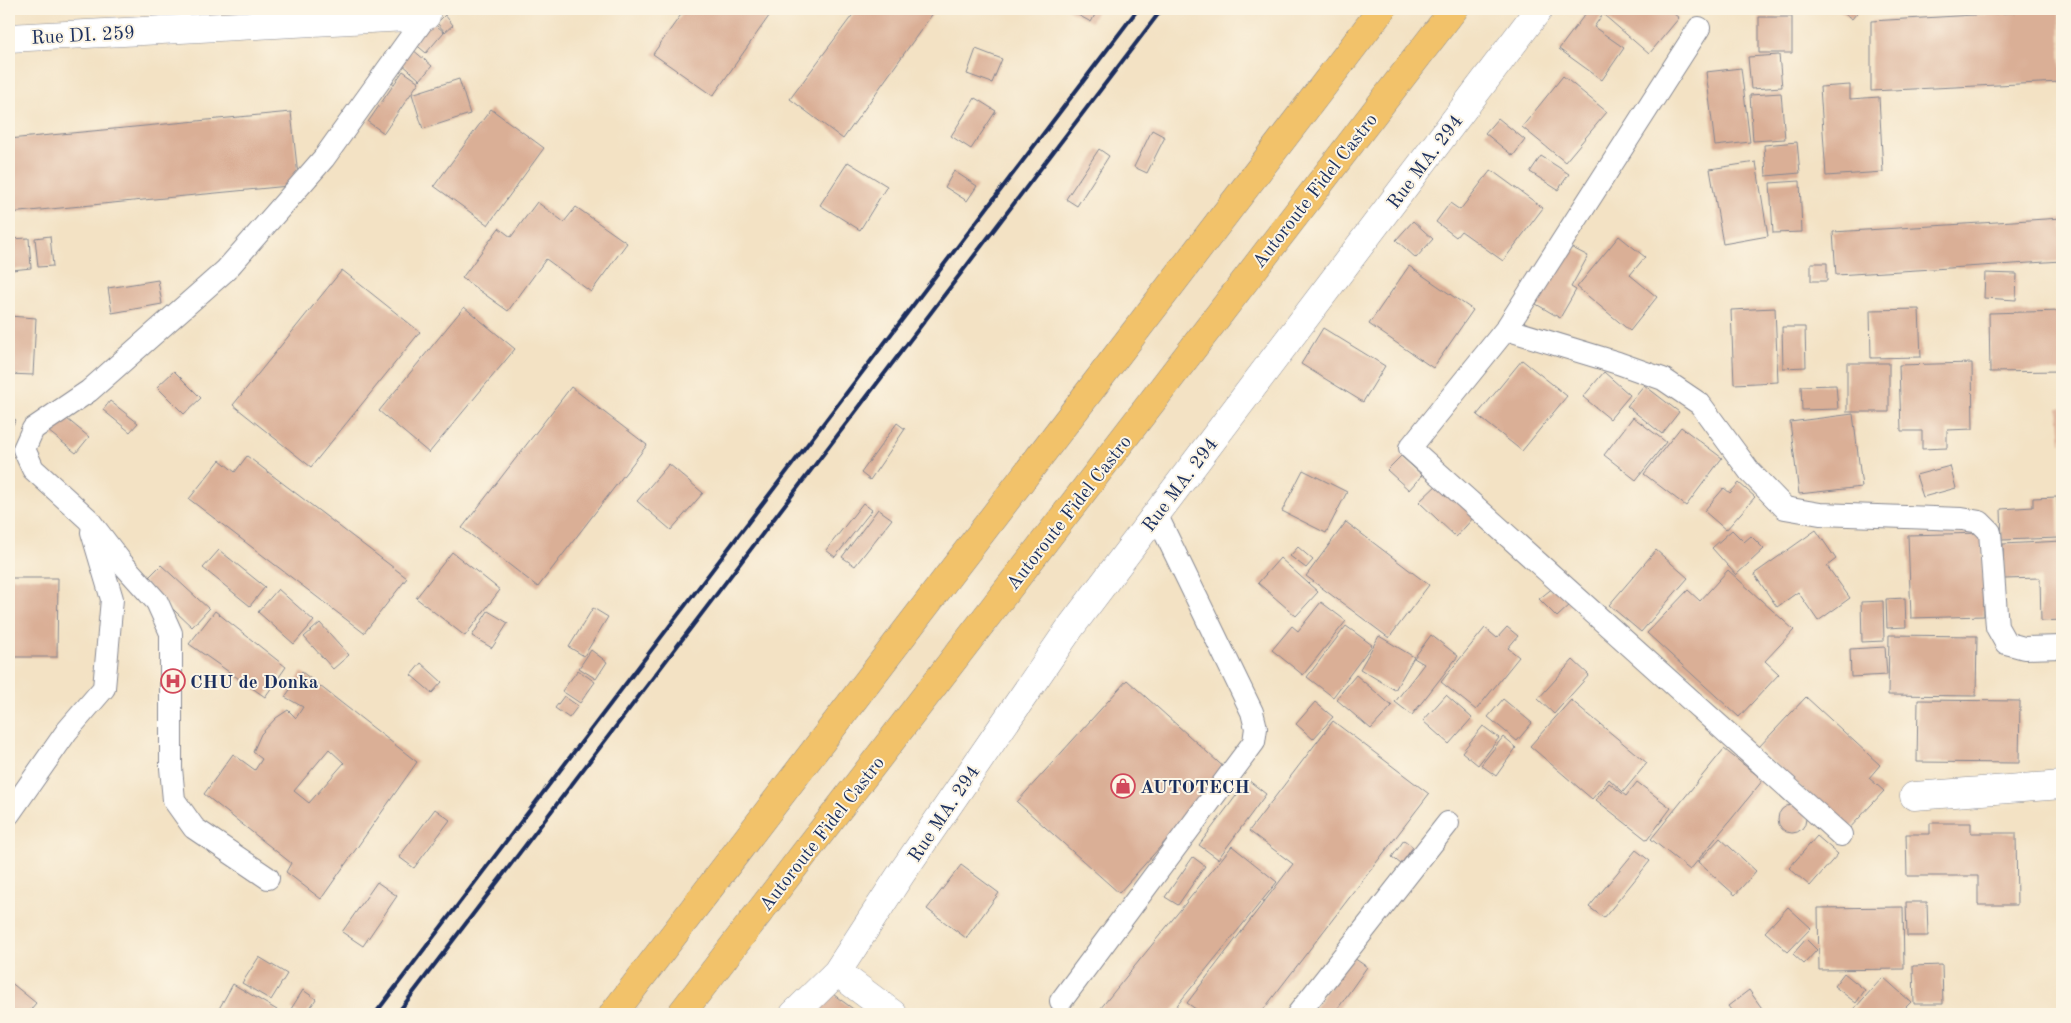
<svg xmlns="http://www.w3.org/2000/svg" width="2071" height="1023" font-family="'Old Standard TT',serif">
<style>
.building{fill:#daaf96;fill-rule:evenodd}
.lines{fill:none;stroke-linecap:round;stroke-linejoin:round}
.lane-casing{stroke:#878891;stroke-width:24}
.street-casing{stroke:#878891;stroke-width:29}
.highway-casing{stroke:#878891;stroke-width:29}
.lane{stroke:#fff;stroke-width:22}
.street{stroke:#fff;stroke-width:28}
.highway{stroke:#f2c26a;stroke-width:28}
.rail{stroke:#1b2f5e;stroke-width:4}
.labels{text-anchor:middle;stroke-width:4;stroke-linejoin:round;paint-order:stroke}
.street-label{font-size:19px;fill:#1b2f5e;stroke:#fcf5e5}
.poi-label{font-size:19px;font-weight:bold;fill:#1b2f5e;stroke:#fcf5e5;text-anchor:start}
</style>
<rect width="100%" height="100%" fill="#fcf5e5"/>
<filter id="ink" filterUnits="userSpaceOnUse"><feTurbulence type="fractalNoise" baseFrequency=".02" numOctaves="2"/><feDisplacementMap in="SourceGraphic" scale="10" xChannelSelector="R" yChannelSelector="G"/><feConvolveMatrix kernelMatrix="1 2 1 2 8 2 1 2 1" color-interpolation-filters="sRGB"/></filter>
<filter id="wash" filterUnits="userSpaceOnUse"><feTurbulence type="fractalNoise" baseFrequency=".0096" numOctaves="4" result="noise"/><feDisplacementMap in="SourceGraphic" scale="20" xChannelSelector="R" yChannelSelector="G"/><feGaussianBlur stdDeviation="1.12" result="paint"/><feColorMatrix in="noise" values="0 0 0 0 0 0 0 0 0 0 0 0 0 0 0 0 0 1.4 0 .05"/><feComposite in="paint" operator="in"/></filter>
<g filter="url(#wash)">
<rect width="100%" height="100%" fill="#f3e2c4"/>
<g id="blocks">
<path class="building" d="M 685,9 L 774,9 L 713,96 L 653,54 Z
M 857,9 L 936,9 L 843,139 L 790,99 Z
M 1067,9 L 1098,9 L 1091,22 Z
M 1589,9 L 1606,9 L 1594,27 L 1624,48 L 1602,80 L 1559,49 Z
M 1610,9 L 1668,9 L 1679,18 L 1649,54 L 1604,15 Z
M 1838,9 L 1860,9 L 1852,19 Z
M 2059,10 L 2061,82 L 1871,91 L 1871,21 Z
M 445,15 L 453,25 L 445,32 L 437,23 Z
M 1759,17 L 1792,17 L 1792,53 L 1759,53 Z
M 431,21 L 444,32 L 426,53 L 413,42 Z
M 412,49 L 432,66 L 420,80 L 400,62 Z
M 976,49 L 1002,59 L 992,83 L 967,74 Z
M 1779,55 L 1782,87 L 1751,89 L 1748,57 Z
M 1741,68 L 1750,142 L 1715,146 L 1706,72 Z
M 403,71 L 419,82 L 384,133 L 368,122 Z
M 1563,76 L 1607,112 L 1565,162 L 1522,127 Z
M 459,79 L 470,114 L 423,129 L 412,94 Z
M 1850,85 L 1850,99 L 1879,97 L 1883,172 L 1826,176 L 1820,87 Z
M 1781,93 L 1785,139 L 1753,141 L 1750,95 Z
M 975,98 L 996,111 L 971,149 L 951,136 Z
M 491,109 L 544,148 L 488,225 L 434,186 Z
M 291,112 L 299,185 L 9,213 L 9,139 Z
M 1498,118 L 1525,140 L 1513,156 L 1485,133 Z
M 1152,130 L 1165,137 L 1147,173 L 1134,167 Z
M 1797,142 L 1800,173 L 1766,176 L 1764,145 Z
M 1099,149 L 1109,156 L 1077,206 L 1066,199 Z
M 1541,156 L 1569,174 L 1558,190 L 1530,172 Z
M 848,162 L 887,186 L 860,230 L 820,205 Z
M 1756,162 L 1768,236 L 1723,244 L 1710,169 Z
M 1491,170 L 1543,208 L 1503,261 L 1461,231 L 1456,237 L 1436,222 L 1450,203 L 1460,210 Z
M 954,171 L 977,186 L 967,201 L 945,187 Z
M 1800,181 L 1802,232 L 1773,233 L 1770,183 Z
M 537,202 L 564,222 L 576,207 L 627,243 L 591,292 L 546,259 L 508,311 L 462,278 L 499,228 L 511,237 Z
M 2062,218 L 2062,261 L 1836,275 L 1833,232 Z
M 1413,221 L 1433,239 L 1416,258 L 1396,240 Z
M 50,236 L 53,266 L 38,267 L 35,238 Z
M 1619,236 L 1645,257 L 1630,275 L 1657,297 L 1630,331 L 1577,287 Z
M 29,238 L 31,268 L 12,270 L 10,239 Z
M 1569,246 L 1588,256 L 1571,287 L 1576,290 L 1560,318 L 1536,304 Z
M 1811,263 L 1827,263 L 1827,281 L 1811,281 Z
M 1409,266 L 1473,310 L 1433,368 L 1369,324 Z
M 342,270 L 420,332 L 311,467 L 233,405 Z
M 1985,273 L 2017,274 L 2016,300 L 1984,298 Z
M 158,280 L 162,304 L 112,313 L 108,288 Z
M 464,307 L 515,349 L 429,453 L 379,411 Z
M 1775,308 L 1778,382 L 1734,384 L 1731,310 Z
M 1919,309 L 1921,357 L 1871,358 L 1870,310 Z
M 2062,311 L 2062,371 L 1990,372 L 1989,313 Z
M 9,316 L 36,318 L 33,375 L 9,374 Z
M 1782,327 L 1805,327 L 1806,367 L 1783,368 Z
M 1323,328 L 1385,366 L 1363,402 L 1301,364 Z
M 1522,360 L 1567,396 L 1522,451 L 1477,415 Z
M 1847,363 L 1889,363 L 1889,412 L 1847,412 Z
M 1972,363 L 1973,429 L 1947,430 L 1947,448 L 1922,449 L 1922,431 L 1901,431 L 1899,365 Z
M 174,371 L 201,398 L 184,414 L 157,387 Z
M 1604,372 L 1630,395 L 1610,419 L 1583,397 Z
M 1644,385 L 1679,412 L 1662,434 L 1627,406 Z
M 1836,385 L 1838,409 L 1802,410 L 1801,386 Z
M 571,387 L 647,445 L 538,587 L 462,528 Z
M 110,401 L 138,423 L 130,432 L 103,410 Z
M 2058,408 L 2062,408 L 2062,443 L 2061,443 Z
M 61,414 L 89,437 L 76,453 L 48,431 Z
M 1853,414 L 1862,487 L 1799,494 L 1790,422 Z
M 9,415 L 16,420 L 9,431 Z
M 1633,417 L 1666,442 L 1636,480 L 1604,455 Z
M 897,423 L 905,429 L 870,480 L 861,473 Z
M 1681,427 L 1722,458 L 1686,506 L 1644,474 Z
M 247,456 L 407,578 L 364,633 L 189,499 L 220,460 L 235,472 Z
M 1401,456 L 1422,475 L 1409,490 L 1387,470 Z
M 669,464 L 703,493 L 671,530 L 637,501 Z
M 1950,466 L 1956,488 L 1923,497 L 1916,475 Z
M 1303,470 L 1347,492 L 1326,533 L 1282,511 Z
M 1440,482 L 1475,516 L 1456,537 L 1419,502 Z
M 1739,483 L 1755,497 L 1726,530 L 1704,511 L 1724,488 L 1730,493 Z
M 2057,497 L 2059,538 L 2002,540 L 2001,509 L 2033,507 L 2033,498 Z
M 863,503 L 872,510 L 835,557 L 826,550 Z
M 878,509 L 892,519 L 855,566 L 842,557 Z
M 1346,522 L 1429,585 L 1389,638 L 1306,576 Z
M 1732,530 L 1744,542 L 1751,536 L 1764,549 L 1736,575 L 1712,548 Z
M 1816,530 L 1836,559 L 1827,566 L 1850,598 L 1818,621 L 1798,592 L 1777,607 L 1754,574 Z
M 1982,533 L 1984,616 L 1911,618 L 1908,535 Z
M 2062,541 L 2062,620 L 2041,621 L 2040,578 L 2004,579 L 2003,544 Z
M 1298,547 L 1313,560 L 1306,568 L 1290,556 Z
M 219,550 L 265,587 L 250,606 L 203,568 Z
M 1656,550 L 1688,578 L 1641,632 L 1609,605 Z
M 452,552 L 500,590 L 465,636 L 416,598 Z
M 1280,558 L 1318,592 L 1296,616 L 1258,583 Z
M 161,565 L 209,609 L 192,627 L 144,582 Z
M 1728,570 L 1794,630 L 1765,661 L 1779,674 L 1739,717 L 1647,633 L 1688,590 L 1700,601 Z
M 9,578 L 58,578 L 57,657 L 9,657 Z
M 1554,587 L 1571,604 L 1557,617 L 1539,599 Z
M 278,589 L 314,621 L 294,644 L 258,612 Z
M 1905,598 L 1906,627 L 1887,628 L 1886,599 Z
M 1883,601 L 1884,641 L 1862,642 L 1861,602 Z
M 1321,602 L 1346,621 L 1303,675 L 1272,650 L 1292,626 L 1298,631 Z
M 593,608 L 608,617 L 584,656 L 569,647 Z
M 215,611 L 286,667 L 265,697 L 189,644 Z
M 488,611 L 508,623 L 492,648 L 472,636 Z
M 320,623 L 349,655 L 333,669 L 304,637 Z
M 1346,626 L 1372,645 L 1333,697 L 1307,677 Z
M 1507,627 L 1518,636 L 1508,648 L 1519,657 L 1476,710 L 1441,682 L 1485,628 L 1497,638 Z
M 1431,635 L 1458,656 L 1412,715 L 1395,702 L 1424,664 L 1414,658 Z
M 1889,635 L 1977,636 L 1976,696 L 1888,695 Z
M 1379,636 L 1414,657 L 1395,690 L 1360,669 Z
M 1885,647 L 1887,675 L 1851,677 L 1850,649 Z
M 591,650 L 607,662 L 596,679 L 579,668 Z
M 1573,660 L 1589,675 L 1554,714 L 1538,699 Z
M 421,663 L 442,682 L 432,693 L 411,675 Z
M 578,670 L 595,682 L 580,703 L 562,691 Z
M 302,672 L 417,762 L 321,899 L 286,872 L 291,863 L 204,794 L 233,754 L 255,770 L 262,759 L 253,752 L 261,734 L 276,718 L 288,710 L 296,718 L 303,707 L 285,697 ZM 329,749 L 344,763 L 309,803 L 294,791 Z
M 1356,675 L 1392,706 L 1371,729 L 1336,699 Z
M 1127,680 L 1228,771 L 1119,893 L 1017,802 Z
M 1446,695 L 1472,718 L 1449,744 L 1423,721 Z
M 564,696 L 578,706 L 569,718 L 555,708 Z
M 1806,697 L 1880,765 L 1869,778 L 1884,791 L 1848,830 L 1758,748 Z
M 1503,699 L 1532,723 L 1517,741 L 1488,717 Z
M 1571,700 L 1647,763 L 1623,792 L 1609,779 L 1592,799 L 1530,746 Z
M 1918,700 L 2020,701 L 2019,763 L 1917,762 Z
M 1315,702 L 1333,717 L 1313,739 L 1296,724 Z
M 1333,721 L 1429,794 L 1260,1014 L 1203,1014 L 1187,1003 L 1293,864 L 1249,831 Z
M 1483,726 L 1499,738 L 1478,765 L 1462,752 Z
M 1503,737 L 1516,748 L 1496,776 L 1481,765 Z
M 1724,749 L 1763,780 L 1690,870 L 1651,839 Z
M 1248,780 L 1266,794 L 1218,859 L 1199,845 Z
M 1637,782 L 1671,808 L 1647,840 L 1596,800 L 1609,783 L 1626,796 Z
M1778 819a14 14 0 1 1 28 0a14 14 0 1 1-28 0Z
M 435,809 L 450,820 L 414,868 L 399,857 Z
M 1930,823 L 1971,823 L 1971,833 L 2016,833 L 2017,905 L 1978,905 L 1978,876 L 1907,876 L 1906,834 L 1930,834 Z
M 1817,836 L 1838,854 L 1810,886 L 1789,868 Z
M 1720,838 L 1756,871 L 1735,895 L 1698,862 Z
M 1404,840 L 1413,847 L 1401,864 L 1392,857 Z
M 1232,846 L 1277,882 L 1170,1014 L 1096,1014 Z
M 1636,850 L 1650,861 L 1604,918 L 1589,907 Z
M 1193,857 L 1205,866 L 1178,905 L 1165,897 Z
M 961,865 L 999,893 L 966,938 L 927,909 Z
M 377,882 L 397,896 L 363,946 L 342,932 Z
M 1906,902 L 1927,902 L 1928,936 L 1907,936 Z
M 1788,907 L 1811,928 L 1788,952 L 1765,932 Z
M 1903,907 L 1904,969 L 1819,970 L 1818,908 Z
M 1806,939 L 1817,950 L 1804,964 L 1793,954 Z
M 1351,956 L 1367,967 L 1334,1014 L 1319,1014 L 1313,1010 Z
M 259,957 L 287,974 L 271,1000 L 242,983 Z
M 1942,965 L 1943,1004 L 1914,1004 L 1913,966 Z
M 1844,973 L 1865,990 L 1856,1003 L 1834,986 Z
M 1883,977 L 1911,1002 L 1899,1014 L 1859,1014 L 1854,1009 Z
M 9,981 L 36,1003 L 27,1014 L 9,1014 Z
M 233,984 L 277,1010 L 275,1014 L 216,1014 Z
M 826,989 L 860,1014 L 807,1014 Z
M 303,990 L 316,999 L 306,1014 L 300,1014 L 291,1009 Z
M 1749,990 L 1766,1014 L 1734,1014 L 1728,1006 Z"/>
</g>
</g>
<g filter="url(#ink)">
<use href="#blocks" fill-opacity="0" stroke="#878891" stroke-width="1"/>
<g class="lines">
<g class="lane-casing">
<path id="lane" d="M 1699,28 L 1506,329 L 1410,448 L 1841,835
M 1506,329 L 1618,363 L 1663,379 L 1700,404 L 1750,472 L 1785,508 L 1820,514 L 1962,519 L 1980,522 L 1990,532 L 1997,627 L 2006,643 L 2024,648 L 2062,647
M 9,814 L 67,731 L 104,688 L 112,599 L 92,532
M 268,878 L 194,828 L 174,800 L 171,768 L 171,633 L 157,602 L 121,562 L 88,519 L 33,469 L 24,449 L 33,429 L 89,391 L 226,270 L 324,158 L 426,16
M 1061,1001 L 1254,742 L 1256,728 L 1252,712 L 1156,514
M 1298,1014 L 1448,823"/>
</g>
<g class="street-casing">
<path id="street" d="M 9,38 L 426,16
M 1914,796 L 2062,785
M 837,972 L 893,1014
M 794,1014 L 837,972 L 901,874 L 1070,628 L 1539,9"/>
</g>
<g class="highway-casing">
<path id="highway" d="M 613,1014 L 1382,9
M 681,1014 L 1454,9"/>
</g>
<use href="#lane" class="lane"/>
<use href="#street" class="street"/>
<use href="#highway" class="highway"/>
<path class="rail" d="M 375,1014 L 1138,9
M 397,1014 L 1162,9"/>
</g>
</g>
<defs>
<g id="hospital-ring" transform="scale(1.25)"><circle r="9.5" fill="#fcf5e5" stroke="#d1495b" stroke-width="1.5"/><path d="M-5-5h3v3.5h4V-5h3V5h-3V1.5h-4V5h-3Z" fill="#d1495b"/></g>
<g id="shop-ring" transform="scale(1.25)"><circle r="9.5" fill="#fcf5e5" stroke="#d1495b" stroke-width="1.5"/><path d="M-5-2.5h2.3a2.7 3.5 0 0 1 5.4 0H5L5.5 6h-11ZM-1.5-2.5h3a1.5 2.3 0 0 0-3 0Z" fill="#d1495b"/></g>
</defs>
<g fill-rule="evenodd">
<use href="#hospital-ring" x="173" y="681"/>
<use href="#shop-ring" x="1123" y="786"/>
</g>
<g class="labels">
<g class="street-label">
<text transform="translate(83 34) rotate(-3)" y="7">Rue DI. 259</text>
<text transform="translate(1424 161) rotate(-53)" y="7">Rue MA. 294</text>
<text transform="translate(1314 190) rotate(-52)" y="7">Autoroute Fidel Castro</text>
<text transform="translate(1179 484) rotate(-53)" y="7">Rue MA. 294</text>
<text transform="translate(1068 512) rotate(-52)" y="7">Autoroute Fidel Castro</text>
<text transform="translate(943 813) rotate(-56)" y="7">Rue MA. 294</text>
<text transform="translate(821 833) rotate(-52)" y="7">Autoroute Fidel Castro</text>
</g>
<g class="poi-label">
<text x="190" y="688">CHU de Donka</text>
<text x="1140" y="793">AUTOTECH</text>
</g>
</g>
<rect width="2071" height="1023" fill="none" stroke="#fcf5e5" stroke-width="30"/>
</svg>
